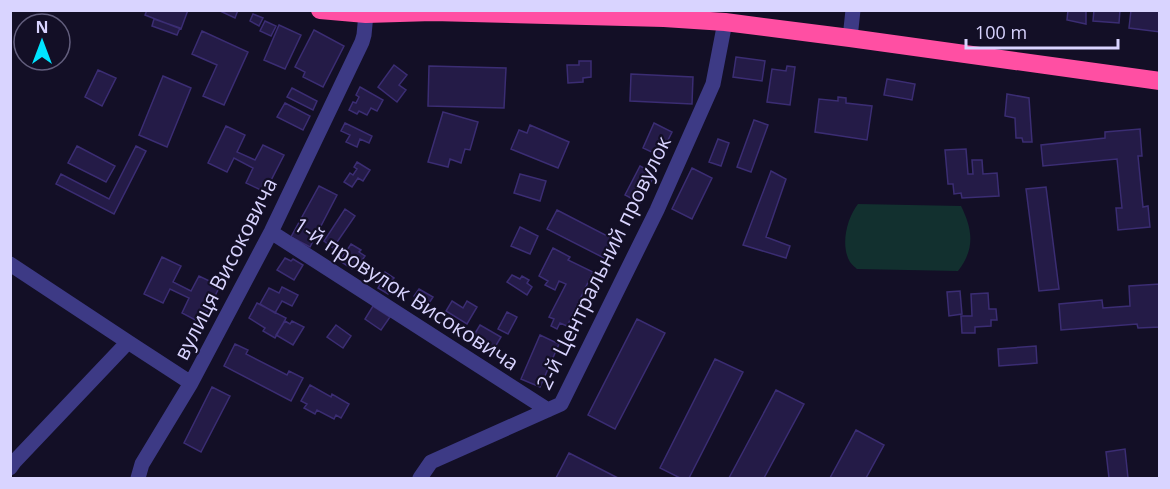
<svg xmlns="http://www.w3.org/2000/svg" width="1170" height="489" font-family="'Open Sans',sans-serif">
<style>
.green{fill:#12302f}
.building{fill:#241b47;stroke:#3b2d73;stroke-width:1.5}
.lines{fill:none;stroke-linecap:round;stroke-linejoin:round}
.minor{stroke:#3d3a85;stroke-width:15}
.highway{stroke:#ff4fa3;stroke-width:18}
.labels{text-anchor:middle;stroke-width:4.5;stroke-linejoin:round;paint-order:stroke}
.street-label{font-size:21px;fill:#d9d4ff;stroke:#130f26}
</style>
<rect width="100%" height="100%" fill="#130f26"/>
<path class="green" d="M 858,204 L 961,206 C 973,230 975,249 958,271 L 857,269 C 855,267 852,265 850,262 C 840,245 847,218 858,204 Z"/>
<path class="building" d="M 147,10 L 188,10 L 181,29 L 145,15 Z
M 218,10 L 238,10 L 235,18 Z
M 1068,10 L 1086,10 L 1086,24 L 1067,20 Z
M 1094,10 L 1120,10 L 1119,23 L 1093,21 Z
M 1131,10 L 1160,10 L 1160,32 L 1129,28 Z
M 253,14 L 263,18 L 259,26 L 250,21 Z
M 154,19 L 180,28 L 177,35 L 152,26 Z
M 265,21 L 276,26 L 271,36 L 260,31 Z
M 279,25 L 301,35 L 285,69 L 264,60 Z
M 314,30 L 344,46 L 323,87 L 303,77 L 305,72 L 295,67 Z
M 202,31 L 248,52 L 224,105 L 203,96 L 217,65 L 192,54 Z
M 736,57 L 765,61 L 762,81 L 733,77 Z
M 579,61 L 591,61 L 591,77 L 583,78 L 583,82 L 568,83 L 567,65 L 579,65 Z
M 394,65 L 407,75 L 399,85 L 406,90 L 397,102 L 378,87 Z
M 429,66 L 506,68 L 504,108 L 428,106 Z
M 787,66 L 795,67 L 790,105 L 767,102 L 772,69 L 786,71 Z
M 98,70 L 116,78 L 102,106 L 85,97 Z
M 631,74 L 693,77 L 692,104 L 630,101 Z
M 163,76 L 191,88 L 167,147 L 139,135 Z
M 887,79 L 915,84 L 912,100 L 884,95 Z
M 360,87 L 383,100 L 377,111 L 371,108 L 367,115 L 359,111 L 357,114 L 349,110 L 353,102 L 356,103 L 359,97 L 356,95 Z
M 292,88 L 317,101 L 313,110 L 287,97 Z
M 1007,94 L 1029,98 L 1032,142 L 1023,142 L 1022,138 L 1016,138 L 1015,118 L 1005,116 Z
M 838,97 L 846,98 L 846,103 L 872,106 L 867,140 L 815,132 L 819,99 L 838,101 Z
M 285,103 L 310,116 L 303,130 L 277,117 Z
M 443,112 L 478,122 L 470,150 L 465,149 L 461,163 L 450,159 L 448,167 L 428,162 Z
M 754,120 L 768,125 L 751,172 L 737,167 Z
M 345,123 L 372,136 L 369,143 L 360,139 L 357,147 L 346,142 L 350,135 L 341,131 Z
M 654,123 L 672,132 L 660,156 L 643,148 Z
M 530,125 L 569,142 L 558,168 L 511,149 L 519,130 L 527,133 Z
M 226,126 L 245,135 L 237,152 L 255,160 L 263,145 L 284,155 L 265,192 L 246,183 L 253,168 L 234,158 L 227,172 L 208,163 Z
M 1140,129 L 1142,156 L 1138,156 L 1143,207 L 1148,206 L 1150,227 L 1118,230 L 1116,208 L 1122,208 L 1117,159 L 1043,166 L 1041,145 L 1105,138 L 1105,132 Z
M 718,139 L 729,143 L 721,166 L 709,162 Z
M 77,146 L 115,166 L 106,182 L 68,163 Z
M 136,146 L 146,151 L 114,214 L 56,184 L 61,174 L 109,199 Z
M 966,149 L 968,174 L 973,174 L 972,160 L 982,160 L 983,174 L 997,173 L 999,196 L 962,198 L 961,193 L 954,194 L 953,184 L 948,184 L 945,150 Z
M 357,162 L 370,170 L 363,181 L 358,178 L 352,187 L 344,182 L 350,173 L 353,175 L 357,169 L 354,167 Z
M 640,166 L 655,174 L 640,203 L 625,195 Z
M 692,168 L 712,178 L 692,219 L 672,209 Z
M 771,171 L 786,179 L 766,237 L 790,246 L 786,258 L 743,245 Z
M 520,174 L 546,181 L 540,201 L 514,193 Z
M 319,186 L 337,195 L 310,247 L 291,237 Z
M 1046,187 L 1059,289 L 1039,291 L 1026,189 Z
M 345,209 L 355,216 L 333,248 L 324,241 Z
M 557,210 L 617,241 L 608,260 L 547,229 Z
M 520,227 L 538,236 L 530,254 L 511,246 Z
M 351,244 L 361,250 L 359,252 L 365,256 L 358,266 L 355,264 L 352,269 L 340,261 Z
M 553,248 L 570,257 L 568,260 L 593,272 L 567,326 L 560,323 L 557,329 L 551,326 L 554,319 L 549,317 L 566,284 L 559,281 L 555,290 L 545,285 L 548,281 L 539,276 Z
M 162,257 L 181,266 L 173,282 L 191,291 L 199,276 L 220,286 L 201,323 L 182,313 L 189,298 L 170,289 L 163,303 L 144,294 Z
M 285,258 L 291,261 L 293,259 L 303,265 L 294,280 L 277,270 Z
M 376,272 L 383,276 L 385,272 L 394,278 L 389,285 L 392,287 L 388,294 L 378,288 L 380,285 L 371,279 Z
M 512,275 L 520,279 L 522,276 L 529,280 L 527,283 L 532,287 L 527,295 L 507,282 Z
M 1160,284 L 1160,327 L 1138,328 L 1137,324 L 1061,330 L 1059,304 L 1102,300 L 1103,308 L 1130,306 L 1129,286 Z
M 282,287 L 298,295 L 292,306 L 282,301 L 275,313 L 260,304 L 269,288 L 279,293 Z
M 419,289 L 433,297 L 424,311 L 414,305 L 418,299 L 414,296 Z
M 960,291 L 962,314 L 949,316 L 947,292 Z
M 988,293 L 989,309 L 996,309 L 997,320 L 991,320 L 991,326 L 975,327 L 975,333 L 962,333 L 961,316 L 972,316 L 971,294 Z
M 452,301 L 463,308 L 467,301 L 477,307 L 467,324 L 446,311 Z
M 257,303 L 286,318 L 275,338 L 263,331 L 265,328 L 249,318 Z
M 373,306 L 390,317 L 381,330 L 365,319 Z
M 507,312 L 517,317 L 508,334 L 498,329 Z
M 637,319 L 665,333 L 615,429 L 588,415 Z
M 285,321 L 290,324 L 292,321 L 304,327 L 293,345 L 276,335 Z
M 336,325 L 351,336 L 343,348 L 327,337 Z
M 480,325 L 501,337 L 492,352 L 471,340 Z
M 540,335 L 559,344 L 540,387 L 521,379 Z
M 235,344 L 248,350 L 246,354 L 287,375 L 289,371 L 303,378 L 291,401 L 224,366 Z
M 1036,346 L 1037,363 L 999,366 L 998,349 Z
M 715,359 L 743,372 L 689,478 L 680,478 L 660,468 Z
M 310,385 L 331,397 L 332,394 L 349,404 L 341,418 L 336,415 L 334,419 L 317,410 L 315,414 L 304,408 L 307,404 L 301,401 Z
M 212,387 L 230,396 L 201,452 L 184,443 Z
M 776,390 L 804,404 L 764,478 L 729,478 Z
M 856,430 L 884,445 L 866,478 L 830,478 Z
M 1125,449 L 1128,478 L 1109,478 L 1106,452 Z
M 569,453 L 618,478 L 556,478 Z"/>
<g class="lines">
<path class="minor" d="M 850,38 L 853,10
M 271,232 L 548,410
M 10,264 L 128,342
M 10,468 L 15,461 L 128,342 L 191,383 L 271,232 L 362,42 L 364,35 L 366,14
M 138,478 L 142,464 L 191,383
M 420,478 L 431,462 L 561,404 L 657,210 L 713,84 L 725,22"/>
<path class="highway" d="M 320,10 L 366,14 L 433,12 L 664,18 L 725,22 L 850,38 L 1160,81"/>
</g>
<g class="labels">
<g class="street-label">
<text transform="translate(604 263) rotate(-64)" y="7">2-й Центральний провулок</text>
<text transform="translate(226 269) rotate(-63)" y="7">вулиця Високовича</text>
<text transform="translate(406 294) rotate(33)" y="7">1-й провулок Високовича</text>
</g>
</g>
<rect width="1170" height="489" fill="none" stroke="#d9d4ff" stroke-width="24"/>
<g transform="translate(42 42)"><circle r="28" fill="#130f26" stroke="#625e7d" stroke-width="1.5"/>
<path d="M0-4.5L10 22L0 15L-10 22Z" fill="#00e5ff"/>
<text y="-9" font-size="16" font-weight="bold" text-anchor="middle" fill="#d9d4ff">N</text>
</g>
<path d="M966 39v9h152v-9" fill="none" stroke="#d9d4ff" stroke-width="3"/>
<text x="975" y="39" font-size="18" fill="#d9d4ff" stroke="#130f26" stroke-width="4.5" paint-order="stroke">100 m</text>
</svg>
